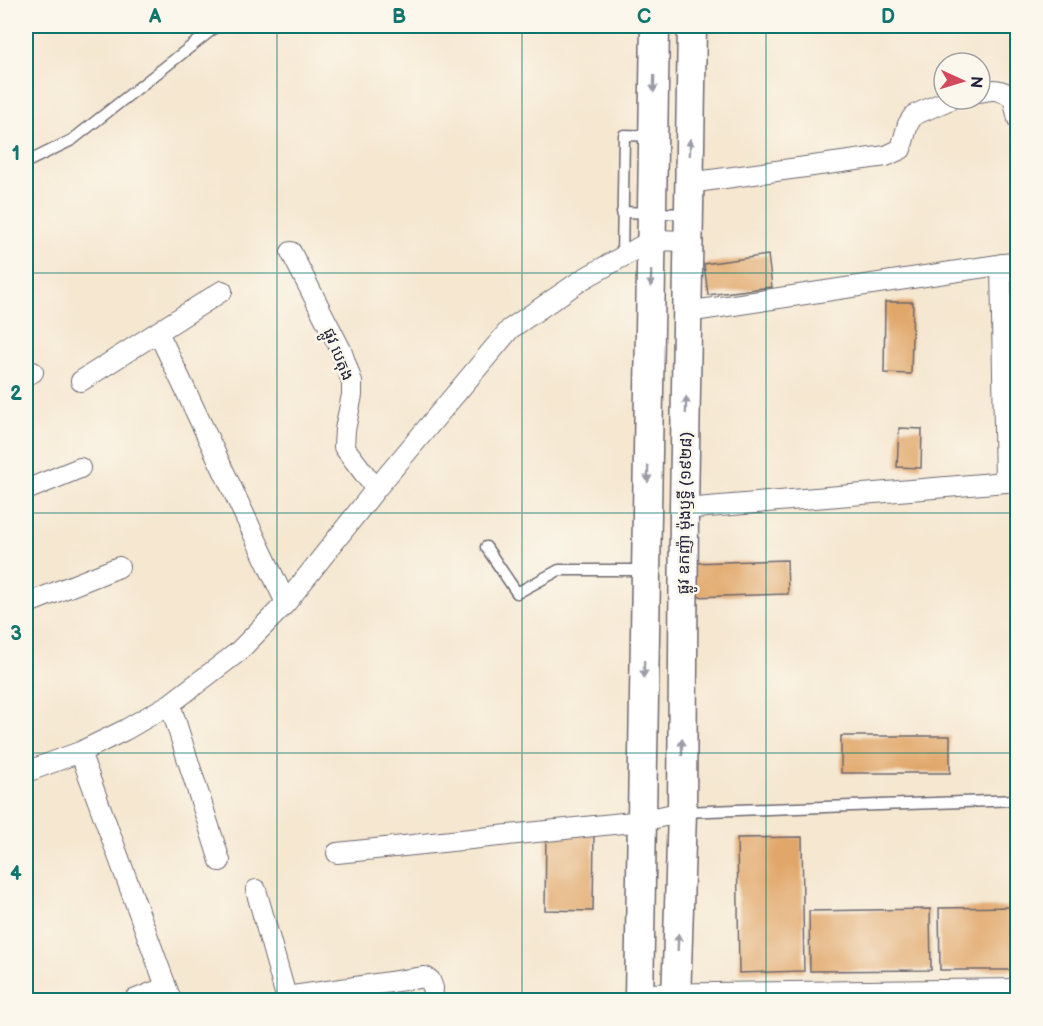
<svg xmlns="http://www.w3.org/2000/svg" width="1043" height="1026" font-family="'Balsamiq Sans','Noto Sans Khmer',sans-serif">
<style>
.building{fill:#e1a76b}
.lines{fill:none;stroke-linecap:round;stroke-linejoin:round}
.service-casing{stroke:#6c676f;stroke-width:13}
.minor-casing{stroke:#6c676f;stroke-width:22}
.secondary-casing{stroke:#6c676f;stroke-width:31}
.service{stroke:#fff;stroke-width:10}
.minor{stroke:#fff;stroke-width:20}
.secondary{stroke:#fff;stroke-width:28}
.oneway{fill:#9c9ca7}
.grid{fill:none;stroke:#0f766e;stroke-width:1.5;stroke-opacity:0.55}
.labels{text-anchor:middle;stroke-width:5;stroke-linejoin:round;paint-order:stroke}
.street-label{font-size:16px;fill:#22223b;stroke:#fbf7ec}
.neatline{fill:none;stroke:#0f766e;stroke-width:2}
.grid-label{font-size:20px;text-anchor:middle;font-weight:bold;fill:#0f766e}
</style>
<rect width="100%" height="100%" fill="#fbf7ec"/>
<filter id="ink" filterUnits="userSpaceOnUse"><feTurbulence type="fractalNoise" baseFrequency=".0167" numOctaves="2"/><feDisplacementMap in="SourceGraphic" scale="12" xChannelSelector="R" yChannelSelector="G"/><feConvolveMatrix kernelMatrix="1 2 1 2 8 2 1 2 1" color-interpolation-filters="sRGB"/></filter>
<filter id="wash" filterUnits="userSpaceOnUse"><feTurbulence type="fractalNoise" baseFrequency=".008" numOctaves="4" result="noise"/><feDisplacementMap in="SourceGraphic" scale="24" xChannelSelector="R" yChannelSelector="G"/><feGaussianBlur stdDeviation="1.35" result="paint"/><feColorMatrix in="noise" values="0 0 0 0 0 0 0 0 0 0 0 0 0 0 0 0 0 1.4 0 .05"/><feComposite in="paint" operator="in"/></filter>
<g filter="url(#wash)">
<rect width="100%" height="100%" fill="#f5e7d0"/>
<g id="blocks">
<path class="building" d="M 768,255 L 772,287 L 708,295 L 704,264 Z
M 885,302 L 913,302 L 911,374 L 884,373 Z
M 899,428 L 922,429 L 921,468 L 897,467 Z
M 787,560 L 788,594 L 692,597 L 691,563 Z
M 841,736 L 950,736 L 950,773 L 841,773 Z
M 546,833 L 594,834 L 593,911 L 545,910 Z
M 802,837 L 804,971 L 739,973 L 737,838 Z
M 1018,907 L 1018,970 L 940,970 L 939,908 Z
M 930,909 L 931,970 L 810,971 L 809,911 Z"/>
</g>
</g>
<g filter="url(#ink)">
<use href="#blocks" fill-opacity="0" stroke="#6c676f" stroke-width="1.5"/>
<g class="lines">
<g class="service-casing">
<path id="service" d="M 26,160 L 29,161 L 72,140 L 217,26
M 622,212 L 688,214
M 622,257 L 624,135 L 653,136
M 486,547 L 517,593 L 559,570 L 644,570
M 682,812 L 1018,800"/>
</g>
<g class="minor-casing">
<path id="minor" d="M 980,92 C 994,88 1001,90 1013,97 L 1018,119
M 689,183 L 886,156 L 901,149 L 908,124 L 914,115 L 951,99
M 291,252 L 341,350 L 352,382 L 352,395 L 345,430 L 344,447 L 376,489
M 1001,264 L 1005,482
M 687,312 L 1018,262
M 158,332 L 286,603
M 26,375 L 33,372
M 81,381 L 222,291
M 26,490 L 80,468
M 684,509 L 1018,481
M 26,604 L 119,567
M 170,704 L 220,861
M 80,752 L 171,1000
M 26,772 L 80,752 L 125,730 L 170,704 L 238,652 L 286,603 L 376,489 L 510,329 L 583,279 L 652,240 L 688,241
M 337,853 L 642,821 L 682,812
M 256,890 L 287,1000
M 639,994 L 1018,989
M 286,997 L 425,977 L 430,980 L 433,988 L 432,1000
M 134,1000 L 166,987"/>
</g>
<g class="secondary-casing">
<path id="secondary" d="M 639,1000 L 655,26
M 676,1000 L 682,812 L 684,509 L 692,26"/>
</g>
<use href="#service" class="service"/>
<use href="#minor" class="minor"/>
<use href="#secondary" class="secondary"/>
</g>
<defs><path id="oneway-solid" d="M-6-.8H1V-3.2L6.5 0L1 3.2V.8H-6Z" transform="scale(1.5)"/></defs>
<g class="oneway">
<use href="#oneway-solid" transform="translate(654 84) rotate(91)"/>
<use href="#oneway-solid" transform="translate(690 147) rotate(-89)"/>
<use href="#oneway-solid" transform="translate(651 279) rotate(91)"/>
<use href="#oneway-solid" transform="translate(686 405) rotate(-89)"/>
<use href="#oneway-solid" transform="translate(648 474) rotate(91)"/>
<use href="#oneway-solid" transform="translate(644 669) rotate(91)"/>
<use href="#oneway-solid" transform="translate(682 747) rotate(-90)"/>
<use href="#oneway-solid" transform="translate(678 942) rotate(-88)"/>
</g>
</g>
<path class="grid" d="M 277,26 L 277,1000M 522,26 L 522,1000M 766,26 L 766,1000M 26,273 L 1018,273M 26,513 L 1018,513M 26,753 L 1018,753"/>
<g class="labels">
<g class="street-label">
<text transform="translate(339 354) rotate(68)" y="6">ផ្លូវ បេតុង</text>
<text transform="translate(684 513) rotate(-89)" y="6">ផ្លូវ ឧកញ៉ា ម៉ុងឫទ្ធី (១៩២៨)</text>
</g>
</g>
<rect width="1043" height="1026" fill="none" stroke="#fbf7ec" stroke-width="66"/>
<g transform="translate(962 81) rotate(94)"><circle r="28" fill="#fbf7ec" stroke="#a4a2a5" stroke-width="1.5"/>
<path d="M0-4.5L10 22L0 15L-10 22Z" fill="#d1495b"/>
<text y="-9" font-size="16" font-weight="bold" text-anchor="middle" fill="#22223b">N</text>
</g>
<rect x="33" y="33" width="977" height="960" class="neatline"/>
<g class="grid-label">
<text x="155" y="23">A</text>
<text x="399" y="23">B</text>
<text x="644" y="23">C</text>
<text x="888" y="23">D</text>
<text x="16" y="160">1</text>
<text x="16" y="400">2</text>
<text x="16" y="640">3</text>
<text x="16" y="880">4</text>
</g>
</svg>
